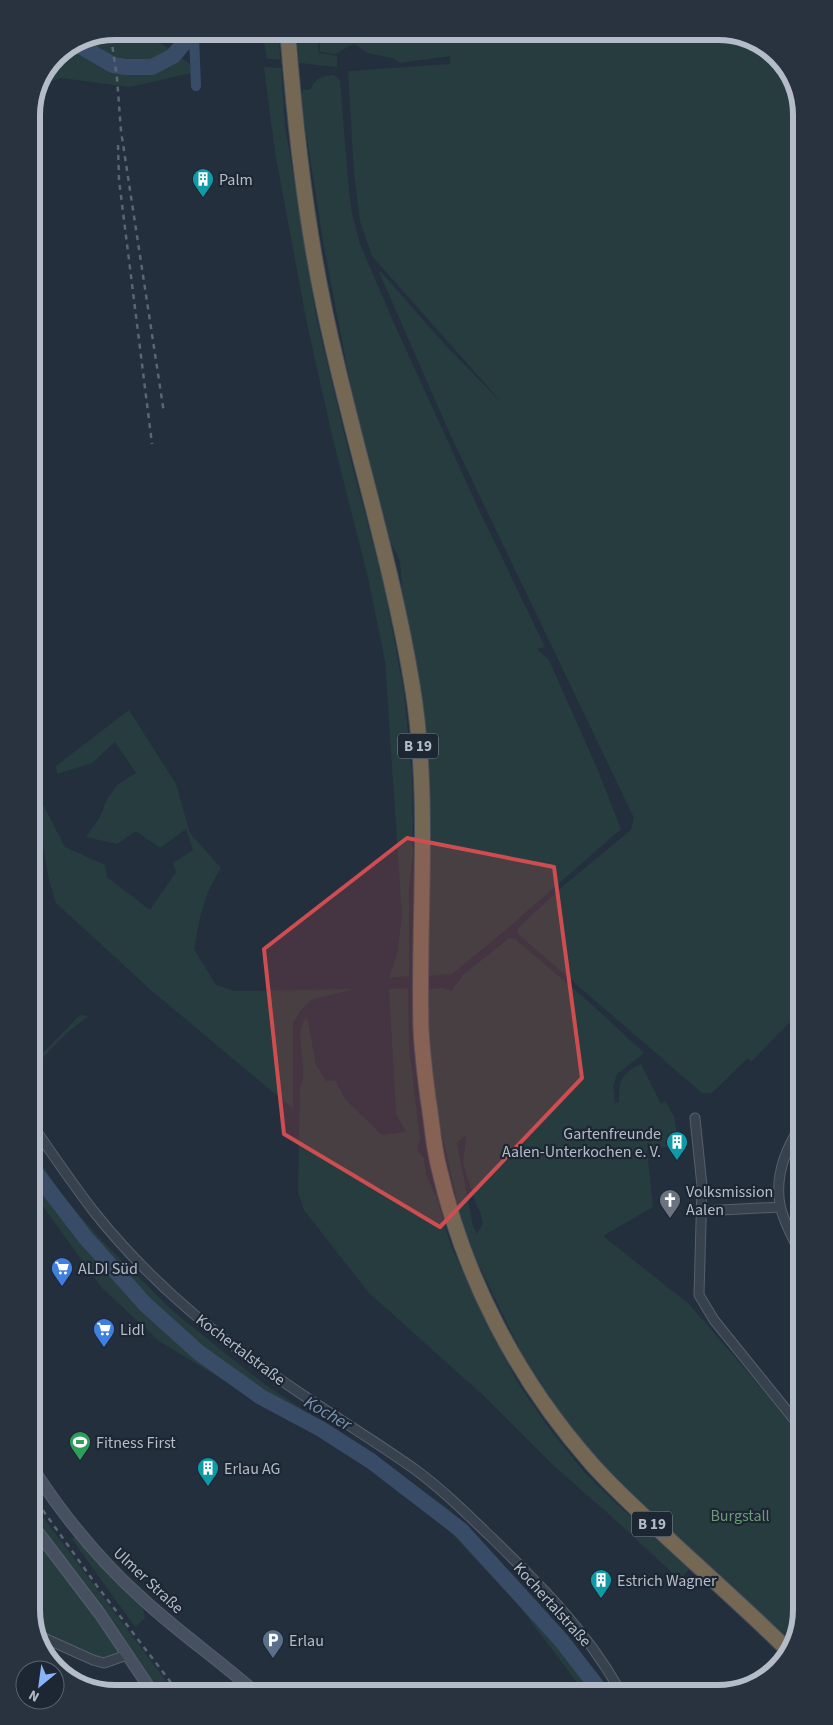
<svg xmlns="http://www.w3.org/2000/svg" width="833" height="1725" font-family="'Source Sans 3',sans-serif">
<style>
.green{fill:#263c3f;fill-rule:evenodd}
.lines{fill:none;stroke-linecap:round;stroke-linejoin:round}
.canal{stroke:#394c67;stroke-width:10}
.river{stroke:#394c67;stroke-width:16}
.street-casing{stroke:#565f6c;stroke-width:11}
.secondary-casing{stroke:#565f6c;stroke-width:13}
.highway-casing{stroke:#434c59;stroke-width:17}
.street{stroke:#38414e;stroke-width:9}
.secondary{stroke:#465061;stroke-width:11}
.highway{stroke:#746855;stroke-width:15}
.rail{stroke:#5a6575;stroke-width:2.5;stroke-dasharray:5 5;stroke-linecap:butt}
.marked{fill:#ce4d50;fill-opacity:0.2;stroke:#ce4d50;stroke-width:4;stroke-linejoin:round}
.labels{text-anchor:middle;stroke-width:4.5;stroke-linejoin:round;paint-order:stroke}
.shield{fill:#1d2633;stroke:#878f9c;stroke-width:1}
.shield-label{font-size:15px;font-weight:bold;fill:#b4bcc9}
.poi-label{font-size:16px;fill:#b4bcc9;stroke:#1d2633;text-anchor:start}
.street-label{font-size:16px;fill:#b4bcc9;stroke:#1d2633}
.park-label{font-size:16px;fill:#6b9a76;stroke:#1d2633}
.water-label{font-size:18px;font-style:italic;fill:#7c92b1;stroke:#1d2633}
.rim{fill:none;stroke:#b4bcc9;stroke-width:6}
</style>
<rect width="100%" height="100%" fill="#242f3e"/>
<path class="green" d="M 723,31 L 769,48 L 795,83 L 799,1013 L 751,1062 L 748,1058 L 715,1090 L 711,1093 L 702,1093 L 518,934 L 518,928 L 562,887 L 631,830 L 634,818 L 450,434 L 379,272 L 381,272 L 448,348 L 504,405 L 372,256 L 360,221 L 354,173 L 348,71 L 450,64 L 450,56 L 400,63 L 392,58 L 368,53 L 354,44 L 335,54 L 320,52 L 319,35 Z
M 317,35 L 319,53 L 337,56 L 337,67 L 299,63 L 297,36 Z
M 205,36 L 202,42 L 178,44 L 163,37 Z
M 263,36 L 279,36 L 280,59 L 267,59 Z
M 148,37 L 169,48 L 190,64 L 191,73 L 130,87 L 61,78 L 43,84 L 56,56 L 83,38 Z
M 264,67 L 281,68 L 285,125 L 316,316 L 349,454 L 384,585 L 404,693 L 412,775 L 413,852 L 409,890 L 409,976 L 389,978 L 397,954 L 402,917 L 385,661 L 369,582 L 331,431 L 306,319 L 275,152 Z
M 334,75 L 340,80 L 349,191 L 352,214 L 360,244 L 393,321 L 479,510 L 545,647 L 537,649 L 549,660 L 597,768 L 621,829 L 507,929 L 452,974 L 428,976 L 430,877 L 427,773 L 422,694 L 402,589 L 400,561 L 387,535 L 382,510 L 375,496 L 358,423 L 324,247 L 301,100 L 303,89 L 310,90 C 316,78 321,76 334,75 Z
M 129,710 L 176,784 L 190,833 L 221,868 C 203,896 200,917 194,949 L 216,985 L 235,991 L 355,989 L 311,1000 L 300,1011 L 293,1023 L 293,1109 L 151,990 L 56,903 L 49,880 L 34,797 L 34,787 L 65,847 L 105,865 L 107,877 L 150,910 L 176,872 L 173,863 L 193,850 L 186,829 L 160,848 L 136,831 L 117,844 L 86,837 L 100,817 L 107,799 L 117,785 L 136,773 L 115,742 L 92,763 L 57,774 L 56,766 Z
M 509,938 L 515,939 L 589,1002 L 644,1053 L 617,1074 L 613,1086 L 615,1103 L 619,1102 C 619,1080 621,1074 641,1064 L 661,1104 L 665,1101 L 674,1116 L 678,1138 L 673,1146 L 647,1150 L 653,1207 L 603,1236 L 689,1304 L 788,1419 L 801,1437 L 802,1610 L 792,1641 L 634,1499 L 600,1464 L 569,1426 L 522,1354 L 479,1265 L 462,1223 L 433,1095 L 426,989 L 443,988 L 451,991 L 463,975 ZM 466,1135 L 463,1164 L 476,1204 L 480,1212 L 483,1223 L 477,1234 L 473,1226 L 457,1143 Z
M 408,988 L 409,1047 L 420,1139 L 417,1150 L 424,1158 L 426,1174 L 436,1196 L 451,1246 L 487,1325 L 518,1383 L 548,1427 L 585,1473 L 620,1507 L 689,1569 L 680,1580 L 622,1526 L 554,1466 L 486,1398 L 368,1292 L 304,1210 L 298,1192 L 300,1087 C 301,1084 303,1079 303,1076 C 305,1056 293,1033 307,1016 L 316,1065 L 326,1081 L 335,1080 L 346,1100 L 382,1135 L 406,1132 L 396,1114 L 389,989 Z
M 80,1015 L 88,1016 L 66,1034 L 35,1066 L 35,1061 Z
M 36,1156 L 64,1197 L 103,1242 L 175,1313 L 264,1384 L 389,1466 L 451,1511 L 534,1598 L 594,1670 L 606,1689 L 582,1689 L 519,1606 L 439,1520 L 316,1429 L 223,1380 L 159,1341 L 102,1288 L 36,1197 Z
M 37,1509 L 175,1693 L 155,1693 L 69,1564 L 127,1655 L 104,1663 L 38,1638 Z
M 75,1537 L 111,1577 L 143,1607 L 145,1618 L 135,1627 L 72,1539 Z"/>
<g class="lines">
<path class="canal" d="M 194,36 L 196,86"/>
<path class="river" d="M 75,43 L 113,65 L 125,67 L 152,67 L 173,56 L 189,37
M 36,1173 L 85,1237 L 145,1304 L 198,1352 L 261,1397 L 321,1429 L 371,1461 L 461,1530 L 561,1640 L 599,1689"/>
<g class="street-casing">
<path id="street" d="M 695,1118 L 702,1186 L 699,1295 L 714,1320 L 801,1428
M 800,1127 C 785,1150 775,1177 780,1205 C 783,1221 793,1238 800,1253
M 35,1129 C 55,1158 74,1186 95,1213 C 138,1267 191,1315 247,1356 C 300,1396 359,1430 413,1468 C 442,1489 468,1515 493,1539 C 541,1586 585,1629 619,1689
M 702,1211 L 780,1207
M 38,1639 L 44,1638 L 93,1660 L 104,1663 L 127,1655"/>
</g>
<g class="secondary-casing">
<path id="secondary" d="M 37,1475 C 68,1522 104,1565 146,1602 C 181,1634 220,1661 255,1692
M 37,1531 L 100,1614 L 153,1693"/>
</g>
<g class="highway-casing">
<path id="highway" d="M 288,36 C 295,126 305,217 324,307 C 350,433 391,557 412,684 C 431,796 418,915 421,1028 C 422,1051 425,1075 428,1098 C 432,1121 433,1145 439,1168 C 464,1277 517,1379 591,1463 C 612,1487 636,1509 660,1531 C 703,1571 747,1610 789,1651"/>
</g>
<use href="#street" class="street"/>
<use href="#secondary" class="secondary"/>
<use href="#highway" class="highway"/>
<path class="rail" d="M 111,37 L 117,78 L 121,131 L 164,413
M 118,145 L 119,180 L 152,444
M 37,1502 L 97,1586 L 179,1693"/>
</g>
<path class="marked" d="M 407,838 L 554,867 L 582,1078 L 440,1227 L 284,1134 L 264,949 Z"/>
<defs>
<g id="building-pin" transform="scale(1.125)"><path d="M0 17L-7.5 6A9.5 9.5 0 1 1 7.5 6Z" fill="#0f9aa8" stroke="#1d2633"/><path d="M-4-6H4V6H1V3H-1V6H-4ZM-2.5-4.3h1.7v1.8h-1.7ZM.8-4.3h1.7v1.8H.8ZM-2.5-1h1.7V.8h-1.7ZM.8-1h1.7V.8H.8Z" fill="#fff"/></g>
<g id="church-pin" transform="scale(1.125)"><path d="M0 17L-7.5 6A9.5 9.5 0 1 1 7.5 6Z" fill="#6b7280" stroke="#1d2633"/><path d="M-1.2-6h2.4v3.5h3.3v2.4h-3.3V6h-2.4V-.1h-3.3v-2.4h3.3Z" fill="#fff"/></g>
<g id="supermarket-pin" transform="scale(1.125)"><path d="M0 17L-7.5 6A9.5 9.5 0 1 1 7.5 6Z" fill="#3f7fe0" stroke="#1d2633"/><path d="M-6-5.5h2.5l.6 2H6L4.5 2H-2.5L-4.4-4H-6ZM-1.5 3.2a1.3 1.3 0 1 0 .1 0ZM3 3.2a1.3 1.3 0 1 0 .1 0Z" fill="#fff"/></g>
<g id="stadium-pin" transform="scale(1.125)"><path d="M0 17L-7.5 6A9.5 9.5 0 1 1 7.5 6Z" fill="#2e9e5b" stroke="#1d2633"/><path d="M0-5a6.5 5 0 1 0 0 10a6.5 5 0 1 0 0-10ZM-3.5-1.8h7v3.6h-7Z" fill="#fff"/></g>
<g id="parking-pin" transform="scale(1.125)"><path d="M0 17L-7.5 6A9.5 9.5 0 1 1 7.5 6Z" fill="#5c6f8a" stroke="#1d2633"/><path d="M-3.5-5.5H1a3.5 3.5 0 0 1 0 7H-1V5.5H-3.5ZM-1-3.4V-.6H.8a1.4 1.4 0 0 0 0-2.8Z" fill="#fff"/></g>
</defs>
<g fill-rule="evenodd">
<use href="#building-pin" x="203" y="179"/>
<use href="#building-pin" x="677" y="1142"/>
<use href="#church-pin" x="670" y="1200"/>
<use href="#supermarket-pin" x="62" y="1268"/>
<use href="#supermarket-pin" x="104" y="1329"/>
<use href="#stadium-pin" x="80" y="1442"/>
<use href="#building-pin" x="208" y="1468"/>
<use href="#building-pin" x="601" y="1580"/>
<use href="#parking-pin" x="273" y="1640"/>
</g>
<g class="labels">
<g class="shield">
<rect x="398" y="733.5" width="40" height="25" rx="4"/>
<rect x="632" y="1511.5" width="40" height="25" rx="4"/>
</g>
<g class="shield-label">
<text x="418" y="751">B 19</text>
<text x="652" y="1529">B 19</text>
</g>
<g class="poi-label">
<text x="219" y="185">Palm</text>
<text x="661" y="1139" text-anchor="end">Gartenfreunde<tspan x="661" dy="18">Aalen-Unterkochen e. V.</tspan></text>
<text x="686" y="1197">Volksmission<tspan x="686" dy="18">Aalen</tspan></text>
<text x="78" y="1274">ALDI Süd</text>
<text x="120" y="1335">Lidl</text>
<text x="96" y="1448">Fitness First</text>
<text x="224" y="1474">Erlau AG</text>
<text x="617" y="1586">Estrich Wagner</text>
<text x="289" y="1646">Erlau</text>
</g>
<g class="street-label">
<text transform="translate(241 1349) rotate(37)" y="6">Kochertalstraße</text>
<text transform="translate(149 1580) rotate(43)" y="6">Ulmer Straße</text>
<text transform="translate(553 1604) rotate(48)" y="6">Kochertalstraße</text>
</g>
<g class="park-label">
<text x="740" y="1521">Burgstall</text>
</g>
<g class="water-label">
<text transform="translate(328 1413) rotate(30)" y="6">Kocher</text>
</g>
</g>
<path d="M0 0H833V1725H0ZM115 40H718A75 75 0 0 1 793 115V1610A75 75 0 0 1 718 1685H115A75 75 0 0 1 40 1610V115A75 75 0 0 1 115 40Z" fill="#29323f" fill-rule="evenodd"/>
<path class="rim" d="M115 40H718A75 75 0 0 1 793 115V1610A75 75 0 0 1 718 1685H115A75 75 0 0 1 40 1610V115A75 75 0 0 1 115 40Z"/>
<g transform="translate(40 1685) rotate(209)"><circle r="24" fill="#1d2633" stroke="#59626f"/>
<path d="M0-4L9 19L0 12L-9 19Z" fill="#8ab4f8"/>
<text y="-8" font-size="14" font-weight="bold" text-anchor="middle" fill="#b4bcc9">N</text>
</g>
</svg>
